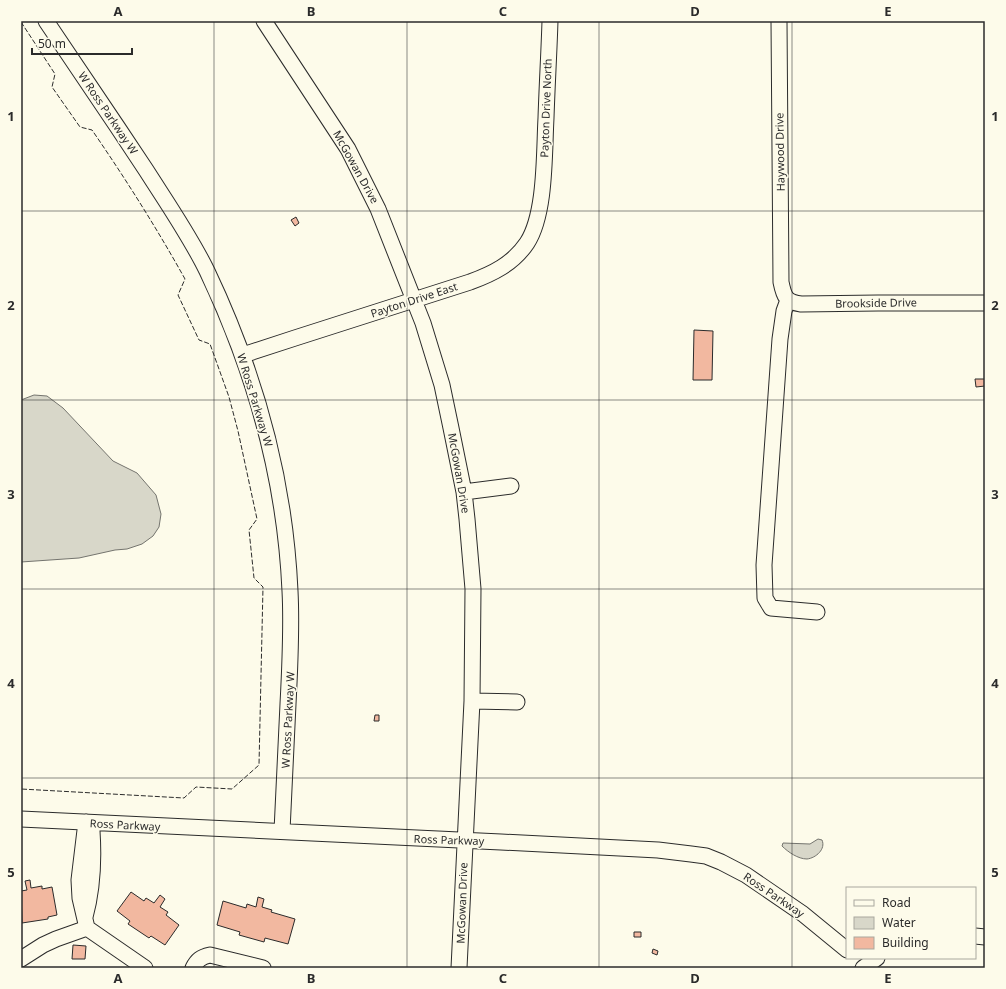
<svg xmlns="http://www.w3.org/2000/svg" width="1006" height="989" font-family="'Noto Sans',sans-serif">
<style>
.water{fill:#d8d7c9;stroke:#74746e}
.building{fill:#f2b8a0;stroke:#2b2b2b}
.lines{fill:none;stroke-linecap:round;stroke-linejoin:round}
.minor-casing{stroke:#2b2b2b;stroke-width:17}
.minor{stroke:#fdfbea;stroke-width:15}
.fence{stroke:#2b2b2b;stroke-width:1;stroke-dasharray:5 2;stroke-linecap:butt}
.grid{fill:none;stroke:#2b2b2b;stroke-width:1;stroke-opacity:0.55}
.labels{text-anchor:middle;stroke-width:3;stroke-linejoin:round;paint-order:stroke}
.street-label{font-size:11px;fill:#2b2b2b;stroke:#fdfbea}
.neatline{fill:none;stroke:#2b2b2b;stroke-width:1.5}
.grid-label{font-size:13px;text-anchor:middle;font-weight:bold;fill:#2b2b2b}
</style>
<rect width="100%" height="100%" fill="#fdfbea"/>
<path class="water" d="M 34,395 L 47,396 L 63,408 L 113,461 L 137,473 L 156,495 L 161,514 L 159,527 L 153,536 L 142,544 L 127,549 L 115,550 L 79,558 L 21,562 L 21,400 Z
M 818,839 L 822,840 C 826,849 816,858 807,859 C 798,859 788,852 782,846 L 783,843 L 810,844 Z"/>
<path class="building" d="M 296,217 L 299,223 L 295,226 L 291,220 Z
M 694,330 L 713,331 L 712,380 L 693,380 Z
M 975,379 L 985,379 L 985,386 L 976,387 Z
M 375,715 L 379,715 L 379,721 L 374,721 Z
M 30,880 L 31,888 L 42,886 L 42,889 L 52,887 L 57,915 L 48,917 L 48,919 L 22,923 L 21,891 L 27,890 L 25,881 Z
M 131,892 L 144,901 L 146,898 L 154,903 L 160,895 L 165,899 L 160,907 L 168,912 L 166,915 L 179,925 L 165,945 L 151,936 L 149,938 L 128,924 L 130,921 L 117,911 Z
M 258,897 L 264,899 L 262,907 L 272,910 L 271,912 L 295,919 L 288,944 L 265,938 L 264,942 L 239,935 L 240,932 L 217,925 L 223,901 L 246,908 L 247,904 L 256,907 Z
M 634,932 L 641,932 L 641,937 L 634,937 Z
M 73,945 L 86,946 L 85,959 L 72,959 Z
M 653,949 L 658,951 L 657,955 L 652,953 Z"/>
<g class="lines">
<g class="minor-casing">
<path id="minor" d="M 46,21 C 79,70 113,120 146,170 C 167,203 190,236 207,271 C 255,372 285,478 290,591 C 292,628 290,666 288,704 C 286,747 284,789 282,831
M 264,21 L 348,149 L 378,209 L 423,323 L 442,385 L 451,428 L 464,492 L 467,519 L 473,589 L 472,701 L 459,968
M 779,21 L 781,282 C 784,297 786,302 801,304 L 878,303 L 985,303
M 788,300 L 784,311 L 780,339 L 764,565 L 765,598 L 771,608 L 817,612
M 243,355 L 295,338 L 470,282 C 492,274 513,264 527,243 C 546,214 544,153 546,118 C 547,86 549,53 550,21
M 464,492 L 511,486
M 472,701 L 517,702
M 21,819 L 501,842 L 658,850 L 691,854 L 706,856 L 721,862 L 746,875 L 803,914 L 847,950
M 86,822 L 79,880 L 80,898 L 87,928 L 145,968
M 85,917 C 93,888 94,861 92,831
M 975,936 L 985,937
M 21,959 L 43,945 L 56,939 L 87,928
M 193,968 C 197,960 201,957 210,955 L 263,968
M 863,968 L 877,958"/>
</g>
<use href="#minor" class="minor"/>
<path class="fence" d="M 21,22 L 55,74 L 52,87 L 80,127 L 92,130 C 125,178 156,227 185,279 L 178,295 L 199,340 L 210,344 L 229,397 L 238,431 L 257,519 L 249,530 L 254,578 L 263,587 L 259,765 L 232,789 L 196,787 L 184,798 L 21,789"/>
</g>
<path class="grid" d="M 214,21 L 214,968M 407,21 L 407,968M 599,21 L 599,968M 792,21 L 792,968M 21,211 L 985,211M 21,400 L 985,400M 21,589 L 985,589M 21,778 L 985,778"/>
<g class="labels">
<g class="street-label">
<text transform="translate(546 108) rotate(-88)" y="4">Payton Drive North</text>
<text transform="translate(108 113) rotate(56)" y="4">W Ross Parkway W</text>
<text transform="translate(780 152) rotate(-91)" y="4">Haywood Drive</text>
<text transform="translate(356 167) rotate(61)" y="4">McGowan Drive</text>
<text transform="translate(414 300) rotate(-18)" y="4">Payton Drive East</text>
<text transform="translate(876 303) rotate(-1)" y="4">Brookside Drive</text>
<text transform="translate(255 400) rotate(73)" y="4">W Ross Parkway W</text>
<text transform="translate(459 473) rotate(80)" y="4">McGowan Drive</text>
<text transform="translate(288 720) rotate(-87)" y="4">W Ross Parkway W</text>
<text transform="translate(125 825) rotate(3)" y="4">Ross Parkway</text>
<text transform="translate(449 840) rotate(2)" y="4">Ross Parkway</text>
<text transform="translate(774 895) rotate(34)" y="4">Ross Parkway</text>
<text transform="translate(462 903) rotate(-88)" y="4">McGowan Drive</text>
</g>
</g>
<rect width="1006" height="989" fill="none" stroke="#fdfbea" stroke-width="44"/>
<rect x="846" y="887" width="130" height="72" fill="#fdfbea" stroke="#a9a89e"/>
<rect x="854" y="900" width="20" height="6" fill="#fdfbea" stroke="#a9a89e"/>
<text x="882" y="907" font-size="12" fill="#2b2b2b">Road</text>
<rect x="854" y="917" width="20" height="12" fill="#d8d7c9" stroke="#a9a89e"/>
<text x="882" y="927" font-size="12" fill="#2b2b2b">Water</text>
<rect x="854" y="937" width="20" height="12" fill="#f2b8a0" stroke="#a9a89e"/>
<text x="882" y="947" font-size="12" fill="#2b2b2b">Building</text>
<path d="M32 48v6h100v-6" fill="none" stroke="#2b2b2b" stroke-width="2"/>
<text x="38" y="48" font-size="12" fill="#2b2b2b" stroke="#fdfbea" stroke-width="3" paint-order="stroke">50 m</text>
<rect x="22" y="22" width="962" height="945" class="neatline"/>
<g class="grid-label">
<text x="118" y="16">A</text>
<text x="311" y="16">B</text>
<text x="503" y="16">C</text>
<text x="695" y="16">D</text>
<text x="888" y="16">E</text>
<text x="11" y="121">1</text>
<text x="995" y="121">1</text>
<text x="11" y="310">2</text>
<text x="995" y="310">2</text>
<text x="11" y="499">3</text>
<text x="995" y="499">3</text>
<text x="11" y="688">4</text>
<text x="995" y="688">4</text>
<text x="11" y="877">5</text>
<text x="995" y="877">5</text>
<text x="118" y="983">A</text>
<text x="311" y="983">B</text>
<text x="503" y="983">C</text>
<text x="695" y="983">D</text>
<text x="888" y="983">E</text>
</g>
</svg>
